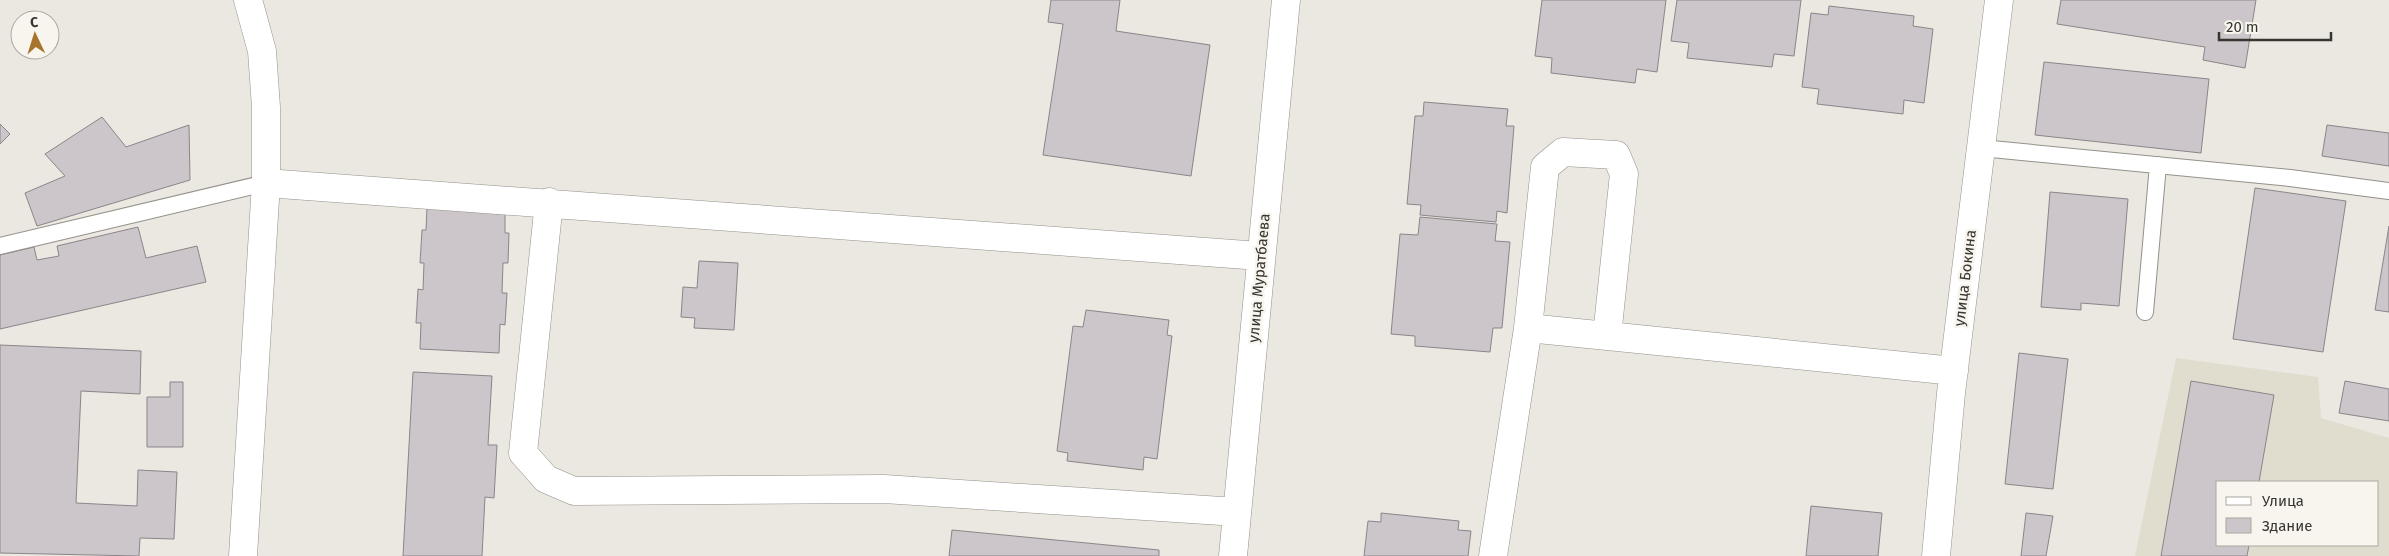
<svg xmlns="http://www.w3.org/2000/svg" width="2389" height="556" font-family="'Fira Sans',sans-serif">
<style>
.built{fill:#e1ddce;fill-rule:evenodd}
.building{fill:#ccc5ca;stroke:#8b858a}
.lines{fill:none;stroke-linecap:round;stroke-linejoin:round}
.service-casing{stroke:#93918a;stroke-width:18}
.minor-casing{stroke:#93918a;stroke-width:29}
.tertiary-casing{stroke:#93918a;stroke-width:29}
.service{stroke:#fff;stroke-width:16}
.minor{stroke:#fff;stroke-width:28}
.tertiary{stroke:#fff;stroke-width:28}
.labels{text-anchor:middle;stroke-width:5;stroke-linejoin:round;paint-order:stroke}
.street-label{font-size:15px;fill:#363532;stroke:#f7f5ed}
</style>
<rect width="100%" height="100%" fill="#eae8e0"/>
<path class="built" d="M 2176,358 L 2318,377 L 2321,418 L 2389,438 L 2389,556 L 2135,556 ZM 2218,482 L 2378,482 L 2378,545 L 2218,545 Z"/>
<path class="building" d="M 1051,0 L 1120,0 L 1116,31 L 1210,45 L 1191,176 L 1043,155 L 1063,24 L 1048,22 Z
M 1542,0 L 1666,0 L 1657,72 L 1637,69 L 1635,83 L 1551,73 L 1552,58 L 1535,56 Z
M 1677,0 L 1801,0 L 1794,56 L 1774,54 L 1772,67 L 1687,58 L 1689,43 L 1671,41 Z
M 2061,0 L 2256,0 L 2245,68 L 2203,60 L 2205,47 L 2057,24 Z
M 1829,6 L 1914,16 L 1913,26 L 1933,29 L 1924,103 L 1904,100 L 1903,114 L 1817,104 L 1819,89 L 1802,87 L 1811,13 L 1828,15 Z
M 2044,62 L 2209,79 L 2201,153 L 2035,135 Z
M 1424,102 L 1508,109 L 1506,126 L 1514,126 L 1507,213 L 1497,211 L 1496,222 L 1420,215 L 1421,205 L 1407,204 L 1415,116 L 1423,116 Z
M 102,117 L 126,147 L 189,125 L 190,180 L 37,226 L 25,193 L 65,176 L 45,154 Z
M 0,124 L 10,134 L 0,144 Z
M 2327,125 L 2389,133 L 2389,166 L 2322,156 Z
M 2255,188 L 2346,201 L 2323,352 L 2233,339 Z
M 2050,192 L 2128,199 L 2119,306 L 2081,303 L 2081,310 L 2041,307 Z
M 427,207 L 505,211 L 505,233 L 509,233 L 508,263 L 503,263 L 502,293 L 507,293 L 505,325 L 500,324 L 499,353 L 420,349 L 421,323 L 416,323 L 418,289 L 423,290 L 424,263 L 420,263 L 422,230 L 426,230 Z
M 1420,217 L 1497,224 L 1495,241 L 1510,242 L 1502,328 L 1493,328 L 1490,352 L 1415,346 L 1415,336 L 1391,334 L 1400,234 L 1418,235 Z
M 2389,226 L 2389,312 L 2375,310 Z
M 138,227 L 146,258 L 197,246 L 206,282 L 0,329 L 0,255 L 34,247 L 37,260 L 59,256 L 57,246 Z
M 699,261 L 738,263 L 734,330 L 694,328 L 695,318 L 681,317 L 683,287 L 697,288 Z
M 1086,310 L 1169,320 L 1167,335 L 1172,336 L 1157,459 L 1144,457 L 1143,470 L 1067,461 L 1068,453 L 1057,451 L 1073,326 L 1083,327 Z
M 0,345 L 141,351 L 140,394 L 81,391 L 76,503 L 137,506 L 138,470 L 177,472 L 174,539 L 140,538 L 139,556 L 0,553 Z
M 2019,353 L 2068,359 L 2053,489 L 2005,484 Z
M 413,372 L 492,376 L 488,445 L 497,445 L 494,498 L 485,497 L 482,556 L 403,556 Z
M 2191,381 L 2274,395 L 2259,482 L 2218,482 L 2218,545 L 2249,545 L 2247,556 L 2161,556 Z
M 2345,381 L 2389,389 L 2389,421 L 2339,413 Z
M 170,382 L 183,382 L 183,447 L 147,447 L 147,397 L 170,397 Z
M 1811,506 L 1882,513 L 1878,556 L 1806,556 Z
M 1381,513 L 1459,521 L 1458,530 L 1471,531 L 1468,556 L 1364,556 L 1368,521 L 1381,522 Z
M 2026,513 L 2053,516 L 2046,556 L 2021,556 Z
M 952,530 L 1159,550 L 1159,556 L 949,556 Z"/>
<g class="lines">
<g class="service-casing">
<path id="service" d="M 1981,148 L 2290,178 L 2389,191
M 0,246 L 266,183
M 2145,312 L 2158,165"/>
</g>
<g class="minor-casing">
<path id="minor" d="M 266,183 L 1260,256
M 549,202 L 523,453 L 546,479 L 574,491 L 884,489 L 1237,512
M 1528,328 L 1954,371
M 1233,556 L 1286,0
M 1493,556 L 1528,328 L 1545,167 L 1563,152 L 1616,155 L 1624,174 L 1607,336
M 1936,556 L 1951,393 L 1999,0"/>
</g>
<g class="tertiary-casing">
<path id="tertiary" d="M 243,556 L 266,183 L 266,107 L 262,51 L 248,0"/>
</g>
<use href="#service" class="service"/>
<use href="#minor" class="minor"/>
<use href="#tertiary" class="tertiary"/>
</g>
<g class="labels">
<g class="street-label">
<text transform="translate(1259 278) rotate(-85)" y="5">улица Муратбаева</text>
<text transform="translate(1965 278) rotate(-83)" y="5">улица Бокина</text>
</g>
</g>
<rect x="2216" y="481" width="162" height="65" fill="#f7f5ed" stroke="#aaa8a2"/>
<rect x="2226" y="497" width="25" height="8" fill="#ffffff" stroke="#aaa8a2"/>
<text x="2262" y="506" font-size="15" fill="#363532">Улица</text>
<rect x="2226" y="518" width="25" height="15" fill="#ccc5ca" stroke="#aaa8a2"/>
<text x="2262" y="531" font-size="15" fill="#363532">Здание</text>
<g transform="translate(35 35) rotate(356)"><circle r="24" fill="#f7f5ed" stroke="#aaa8a2"/>
<path d="M0-4L9 19L0 12L-9 19Z" fill="#a8742d"/>
<text y="-8" font-size="14" font-weight="bold" text-anchor="middle" fill="#363532">С</text>
</g>
<path d="M2219 32v8h112v-8" fill="none" stroke="#363532" stroke-width="2.5"/>
<text x="2226" y="32" font-size="15" fill="#363532" stroke="#f7f5ed" stroke-width="4" paint-order="stroke">20 m</text>
</svg>
